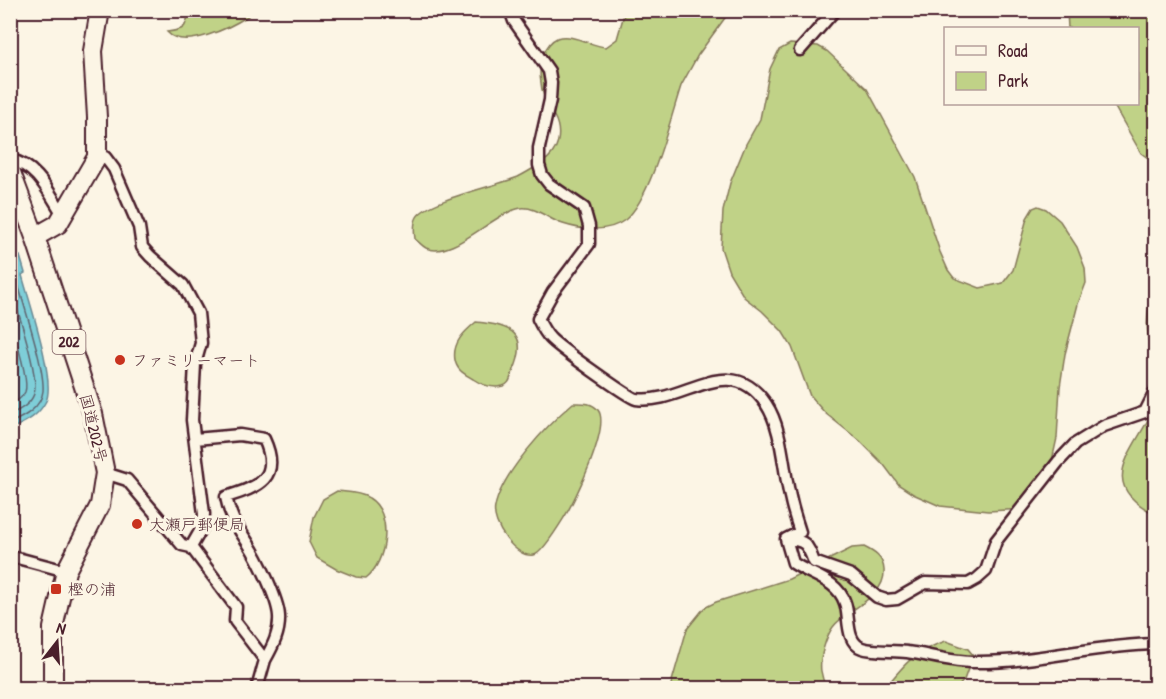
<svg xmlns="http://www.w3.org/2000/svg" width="1166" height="699" font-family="'Patrick Hand','Klee One',sans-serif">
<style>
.green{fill:#c0d287;stroke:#857859;stroke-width:1.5}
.water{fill:#7eced8;stroke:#698893;stroke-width:1.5}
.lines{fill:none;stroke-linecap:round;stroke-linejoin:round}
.shore{stroke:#5f6570;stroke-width:1.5}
.minor-casing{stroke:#4a1f2b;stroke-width:15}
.trunk-casing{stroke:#4a1f2b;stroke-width:22}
.minor{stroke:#fcf5e5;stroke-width:10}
.trunk{stroke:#fcf5e5;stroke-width:18}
.poi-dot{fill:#c8321e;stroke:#fcf5e5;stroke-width:2}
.labels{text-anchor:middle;stroke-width:6;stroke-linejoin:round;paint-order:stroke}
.shield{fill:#fcf5e5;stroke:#7f5f63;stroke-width:1.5}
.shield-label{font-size:15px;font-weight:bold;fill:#4a1f2b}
.poi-label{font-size:16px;fill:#4a1f2b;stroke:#fcf5e5;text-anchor:start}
.street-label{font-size:16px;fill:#4a1f2b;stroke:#fcf5e5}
</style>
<rect width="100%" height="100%" fill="#fcf5e5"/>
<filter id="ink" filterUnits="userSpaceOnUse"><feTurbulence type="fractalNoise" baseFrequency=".0167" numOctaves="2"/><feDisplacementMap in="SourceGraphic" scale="12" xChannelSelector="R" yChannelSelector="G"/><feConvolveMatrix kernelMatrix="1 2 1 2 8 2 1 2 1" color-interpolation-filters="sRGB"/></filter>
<g filter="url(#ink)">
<path class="green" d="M 247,10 L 248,16 C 231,27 184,51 167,32 C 185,30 186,28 189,11 Z
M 625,11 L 730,11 L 698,55 L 681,86 C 670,120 651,199 625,220 C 608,233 581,230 563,224 C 549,220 536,206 521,208 C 492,213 453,260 426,248 C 422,246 419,242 415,239 C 414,232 413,224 417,217 C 427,200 497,186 518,177 C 526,173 534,168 542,163 C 559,152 563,133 554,116 C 551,110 547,105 545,100 C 540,86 538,68 543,55 C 546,48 550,41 557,38 C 572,33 591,46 606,47 L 617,39 Z
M 1067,11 L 1155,11 L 1155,163 L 1141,153 L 1113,104 L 1138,104 L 1138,28 L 1068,28 Z
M 790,44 L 818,46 L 827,51 L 867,89 L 915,177 L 940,252 L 948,270 L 954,278 L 980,288 L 1003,283 L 1013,270 L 1027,218 L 1033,208 L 1038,206 L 1046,209 L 1060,221 L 1077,247 L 1085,268 L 1086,283 L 1078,304 L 1065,354 L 1060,387 L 1057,438 L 1048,479 L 1036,500 L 1025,509 L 988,511 L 940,506 L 913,494 L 899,485 L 884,465 L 860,441 L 825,413 L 810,396 L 792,347 L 782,331 L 762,311 L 744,297 L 729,272 L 721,248 L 723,211 L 730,183 L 746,144 L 760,119 L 770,69 L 779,50 Z
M 1155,289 L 1155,371 C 1148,345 1142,314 1155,289 Z
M 476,322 C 512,325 530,334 513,372 C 510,378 510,384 503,386 C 492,389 482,385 473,379 C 465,374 457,371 455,360 C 452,343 464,332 476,322 Z
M 573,403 C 582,403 592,402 598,410 C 611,426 575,500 565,516 C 560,524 542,554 534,555 C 516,559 491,524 495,507 C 501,474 547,425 573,403 Z
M 1155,405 L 1155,514 C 1091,482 1138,449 1155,405 Z
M 337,491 C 347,492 360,492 369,498 C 394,513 387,562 366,578 L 356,577 L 336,569 L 317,558 L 309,542 L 314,517 L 323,499 Z
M 864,547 C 874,552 883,557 884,570 C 886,598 847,608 833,627 C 826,636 819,659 821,671 C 822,677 824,683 826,688 L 670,688 L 687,629 L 704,608 L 716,602 L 789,579 L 852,548 Z
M 946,641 L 968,649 L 973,655 L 964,680 L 957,688 L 885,688 C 905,663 915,651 946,641 Z"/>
<path class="water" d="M 10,235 L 17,257 L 20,256 L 25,273 L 22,275 C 29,301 56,380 46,401 C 38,417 25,422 11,429 Z"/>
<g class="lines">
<path class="shore" d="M 10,255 L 18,269 L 16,277 C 23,304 45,367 43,391 C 41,408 24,417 10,423
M 10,285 C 16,306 40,376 34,394 C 30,405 20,410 10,414
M 10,320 C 14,333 30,381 25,392 C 22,398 16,402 10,405"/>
<g class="minor-casing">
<path id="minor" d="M 510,10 L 514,21 L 549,71 L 551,83 L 550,100 L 539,148 L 539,165 L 542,175 L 549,184 L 584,208 L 589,226 L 589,244 L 553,292 L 538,319 C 541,325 545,333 550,338 C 558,347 628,397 636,399 C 683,406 729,349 766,404 C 783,429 783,471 791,501 C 793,511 797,522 800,532 L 786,539
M 800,50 L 835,10
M 97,157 L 105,157 L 114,169 L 139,227 L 142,247 L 150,256 L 183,285 L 198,313 L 201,343 L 195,364 L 192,420 L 204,514 L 203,526 L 191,547 L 182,545 L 127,480 L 105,473
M 10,160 C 38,165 50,195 64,216
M 195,439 L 240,435 L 264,439 C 282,478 259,487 226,497 C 230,517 237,526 248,543 C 258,558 278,599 279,616 C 280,632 273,646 265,660
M 786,539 C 806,540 807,544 814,562 L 851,575 L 877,597 L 886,600 L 897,599 L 925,583 L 968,584 L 977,579 L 986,571 L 996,541 L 1058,462 L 1075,444 L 1104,426 L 1145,412 L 1156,390
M 786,539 L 793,563 C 810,575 838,580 845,603 C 850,616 845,642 862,648 C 873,652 894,650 907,652 C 930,655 955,663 979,662 C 1038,662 1096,645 1156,644
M 191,547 L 236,607 L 235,621 L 265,660 L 258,685 L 259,688
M 10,556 L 66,571"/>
</g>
<g class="trunk-casing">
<path id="trunk" d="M 10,170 L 35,237
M 53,688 L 53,628 L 66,571 L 100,505 L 105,473 L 93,414 L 35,237 L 58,224 L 97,157 L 97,117 L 93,51 L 100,10"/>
</g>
<use href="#minor" class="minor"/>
<use href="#trunk" class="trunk"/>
</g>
</g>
<g class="poi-dot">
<circle cx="120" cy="360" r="6"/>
<circle cx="137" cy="524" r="6"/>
<rect x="50" y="583" width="12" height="12" rx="3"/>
</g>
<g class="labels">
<rect class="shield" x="52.5" y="330" width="33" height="24" rx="4.5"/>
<g class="shield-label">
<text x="69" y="347">202</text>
</g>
<g class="poi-label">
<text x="132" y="366">ファミリーマート</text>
<text x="149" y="530">大瀬戸郵便局</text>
<text x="68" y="595">樫の浦</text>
</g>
<g class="street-label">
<text transform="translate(94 428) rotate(76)" y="6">国道202号</text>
</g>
</g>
<rect width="1166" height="699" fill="none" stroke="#fcf5e5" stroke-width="36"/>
<rect x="18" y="18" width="1130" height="663" fill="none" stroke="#4a1f2b" stroke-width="2" filter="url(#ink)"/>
<rect x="944" y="27" width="195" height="78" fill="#fcf5e5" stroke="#b59f9b" stroke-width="1.5"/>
<rect x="956" y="46" width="30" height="9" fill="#fcf5e5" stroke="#b59f9b" stroke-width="1.5"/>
<text x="998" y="57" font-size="18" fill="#4a1f2b">Road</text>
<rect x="956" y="72" width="30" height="18" fill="#c0d287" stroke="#b59f9b" stroke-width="1.5"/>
<text x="998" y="87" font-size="18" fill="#4a1f2b">Park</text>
<g transform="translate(57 642) rotate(17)" stroke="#fcf5e5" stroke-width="4.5" paint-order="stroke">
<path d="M0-4.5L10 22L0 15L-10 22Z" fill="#4a1f2b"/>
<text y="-9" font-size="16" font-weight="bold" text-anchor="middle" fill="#4a1f2b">N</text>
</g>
</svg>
